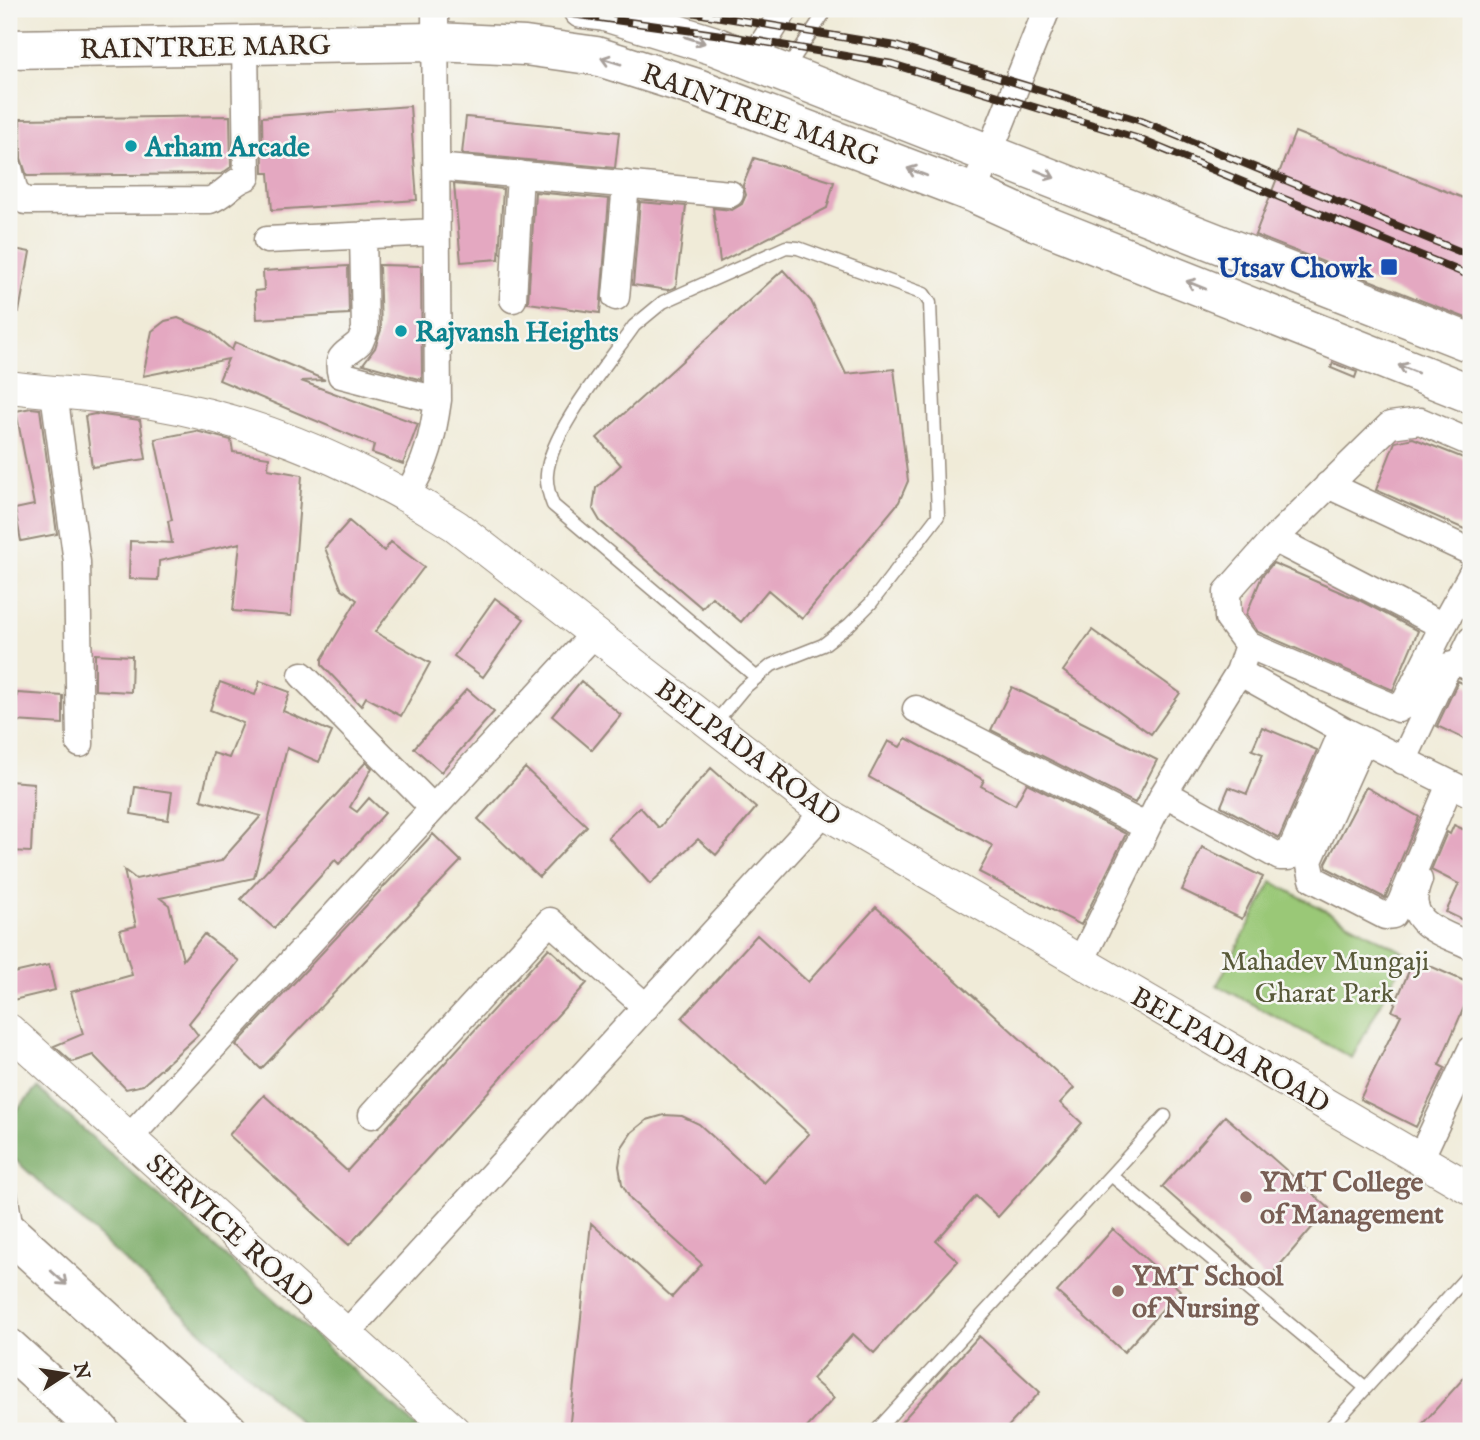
<svg xmlns="http://www.w3.org/2000/svg" width="1480" height="1440" font-family="'IM FELL English',serif">
<style>
.green{fill:#9ac877;stroke:#6a794a;stroke-width:2}
.forest{fill:#7bac68;stroke:#5b6b43;stroke-width:2}
.building{fill:#e4a8c1}
.lines{fill:none;stroke-linecap:round;stroke-linejoin:round}
.service-casing{stroke:#968a7b;stroke-width:15}
.minor-casing{stroke:#968a7b;stroke-width:29}
.tertiary-casing{stroke:#968a7b;stroke-width:34}
.primary-casing{stroke:#968a7b;stroke-width:41}
.motorway-casing{stroke:#968a7b;stroke-width:41}
.service{stroke:#fff;stroke-width:12}
.minor{stroke:#fff;stroke-width:26}
.tertiary{stroke:#fff;stroke-width:32}
.primary{stroke:#fff;stroke-width:38}
.motorway{stroke:#fff;stroke-width:38}
.rail-casing{stroke:#3b2a1e;stroke-width:8}
.rail{stroke:#f6f6f2;stroke-width:5;stroke-dasharray:16;stroke-linecap:butt}
.oneway{stroke:#a79f9a}
.culture-dot{fill:#0f9aa8;stroke:#f6f6f2;stroke-width:2.5}
.transit-dot{fill:#1a4fb4;stroke:#f6f6f2;stroke-width:2.5}
.education-dot{fill:#8d6e63;stroke:#f6f6f2;stroke-width:2.5}
.labels{text-anchor:middle;stroke-width:5;stroke-linejoin:round;paint-order:stroke}
.street-label{font-size:28px;fill:#3b2a1e;stroke:#f6f6f2}
.culture-label{font-size:28px;font-weight:bold;fill:#0d838f;stroke:#f6f6f2;text-anchor:start}
.transit-label{font-size:28px;font-weight:bold;fill:#164399;stroke:#f6f6f2;text-anchor:end}
.park-label{font-size:28px;fill:#585939;stroke:#f6f6f2}
.education-label{font-size:28px;font-weight:bold;fill:#785e54;stroke:#f6f6f2;text-anchor:start}
</style>
<rect width="100%" height="100%" fill="#f6f6f2"/>
<filter id="ink" filterUnits="userSpaceOnUse"><feTurbulence type="fractalNoise" baseFrequency=".0143" numOctaves="2"/><feDisplacementMap in="SourceGraphic" scale="14" xChannelSelector="R" yChannelSelector="G"/><feConvolveMatrix kernelMatrix="1 2 1 2 8 2 1 2 1" color-interpolation-filters="sRGB"/></filter>
<filter id="wash" filterUnits="userSpaceOnUse"><feTurbulence type="fractalNoise" baseFrequency=".00686" numOctaves="4" result="noise"/><feDisplacementMap in="SourceGraphic" scale="28" xChannelSelector="R" yChannelSelector="G"/><feGaussianBlur stdDeviation="1.57" result="paint"/><feColorMatrix in="noise" values="0 0 0 0 0 0 0 0 0 0 0 0 0 0 0 0 0 1.4 0 .05"/><feComposite in="paint" operator="in"/></filter>
<g filter="url(#wash)">
<rect width="100%" height="100%" fill="#f0ebd8"/>
<path class="green" d="M 1272,882 L 1407,954 L 1352,1058 L 1217,985 Z"/>
<path class="forest" d="M 37,1088 L 421,1431 L 309,1431 L 9,1154 L 9,1119 Z"/>
<g id="blocks">
<path class="building" d="M 410,106 L 417,200 L 272,210 L 269,173 L 263,173 L 262,117 Z
M 230,116 L 231,167 L 221,174 L 27,176 L 21,158 L 20,119 Z
M 466,117 L 619,132 L 615,168 L 462,154 Z
M 1295,132 L 1471,201 L 1471,320 L 1255,235 Z
M 754,158 L 834,182 L 827,208 L 720,262 L 713,208 L 732,210 L 742,204 L 746,195 L 743,185 Z
M 454,184 L 503,189 L 499,259 L 461,262 Z
M 535,192 L 609,199 L 600,313 L 528,303 Z
M 640,202 L 686,206 L 676,287 L 668,290 L 633,285 Z
M 9,248 L 30,252 L 19,312 L 9,311 Z
M 379,265 L 421,266 L 422,380 L 363,364 L 375,348 L 381,330 Z
M 348,266 L 349,314 L 257,319 L 255,291 L 264,290 L 263,271 Z
M 783,270 L 811,301 L 846,374 L 894,369 L 908,481 L 899,502 L 802,619 L 768,590 L 741,622 L 712,597 L 702,608 L 600,521 L 593,509 L 596,488 L 621,465 L 597,438 Z
M 178,318 L 211,332 L 232,350 L 235,342 L 325,380 L 301,381 L 418,424 L 403,464 L 372,453 L 374,445 L 219,380 L 228,359 L 143,376 L 152,331 L 165,321 Z
M 1333,363 L 1357,372 L 1355,378 L 1331,368 Z
M 31,408 L 40,409 L 57,534 L 21,541 L 15,509 L 34,505 L 16,411 Z
M 95,414 L 140,420 L 146,459 L 92,467 L 85,416 Z
M 196,431 L 231,440 L 233,452 L 269,457 L 268,469 L 302,475 L 291,616 L 233,611 L 240,543 L 159,561 L 158,580 L 129,579 L 130,541 L 172,543 L 168,521 L 172,520 L 155,439 Z
M 1413,438 L 1471,461 L 1471,532 L 1376,490 L 1395,442 Z
M 349,521 L 384,551 L 391,542 L 424,567 L 375,632 L 430,663 L 401,716 L 366,697 L 361,706 L 322,665 L 322,659 L 357,600 L 341,588 L 325,548 Z
M 1273,563 L 1361,601 L 1418,631 L 1393,690 L 1258,632 L 1246,615 L 1262,576 Z
M 495,598 L 524,619 L 483,677 L 454,656 Z
M 1092,630 L 1180,693 L 1151,734 L 1063,671 Z
M 95,654 L 132,656 L 131,692 L 95,690 Z
M 260,681 L 290,692 L 283,711 L 332,732 L 319,762 L 287,748 L 254,878 L 160,898 L 169,905 L 183,960 L 204,934 L 239,961 L 189,1023 L 198,1035 L 143,1085 L 126,1089 L 93,1055 L 72,1062 L 54,1046 L 83,1034 L 71,992 L 132,975 L 120,930 L 136,926 L 124,870 L 136,879 L 221,861 L 261,816 L 201,800 L 213,753 L 229,758 L 243,723 L 210,710 L 220,682 L 255,695 Z
M 581,681 L 621,715 L 592,750 L 552,716 Z
M 1458,681 L 1471,687 L 1471,742 L 1437,726 Z
M 1012,687 L 1157,760 L 1135,803 L 991,730 Z
M 467,689 L 494,712 L 441,772 L 414,748 Z
M 17,693 L 63,696 L 63,724 L 15,721 Z
M 1262,727 L 1317,750 L 1279,838 L 1221,806 L 1229,787 L 1247,794 L 1263,754 L 1252,750 Z
M 906,738 L 984,780 L 981,786 L 1015,805 L 1027,783 L 1126,834 L 1081,925 L 979,872 L 993,846 L 869,777 L 888,741 L 900,747 Z
M 366,762 L 372,768 L 350,807 L 357,812 L 369,798 L 385,813 L 339,864 L 335,860 L 274,928 L 241,899 Z
M 525,768 L 587,826 L 539,877 L 478,819 Z
M 711,768 L 756,808 L 716,855 L 698,839 L 650,884 L 608,837 L 640,807 L 659,828 Z
M 9,781 L 34,783 L 31,852 L 9,851 Z
M 135,787 L 172,792 L 168,820 L 131,814 Z
M 1366,787 L 1419,817 L 1385,898 L 1327,868 L 1326,863 Z
M 1454,825 L 1471,833 L 1471,924 L 1446,912 L 1459,884 L 1431,870 L 1447,832 L 1450,834 Z
M 433,834 L 461,861 L 261,1069 L 236,1045 Z
M 1202,847 L 1263,877 L 1242,919 L 1182,890 Z
M 876,907 L 1074,1088 L 1060,1103 L 1082,1123 L 998,1217 L 976,1196 L 936,1241 L 958,1261 L 874,1353 L 853,1334 L 812,1379 L 834,1398 L 804,1431 L 569,1431 L 591,1223 L 672,1297 L 702,1264 L 631,1200 L 622,1184 L 619,1166 L 622,1147 L 632,1132 L 647,1120 L 664,1115 L 682,1116 L 699,1124 L 764,1183 L 809,1134 L 682,1018 L 757,935 L 808,982 Z
M 549,948 L 587,983 L 349,1245 L 229,1135 L 264,1095 L 347,1171 Z
M 1414,959 L 1471,984 L 1471,991 L 1439,1065 L 1445,1068 L 1416,1127 L 1360,1099 L 1401,1015 L 1392,1011 Z
M 49,965 L 55,990 L 9,1001 L 9,974 Z
M 1225,1116 L 1329,1208 L 1267,1280 L 1162,1187 Z
M 1113,1229 L 1180,1290 L 1124,1352 L 1057,1292 Z
M 979,1336 L 1040,1392 L 1004,1431 L 893,1431 Z
M 1471,1370 L 1471,1431 L 1416,1431 Z"/>
</g>
</g>
<g filter="url(#ink)">
<use href="#blocks" fill-opacity="0" stroke="#968a7b" stroke-width="2"/>
<g class="lines">
<g class="service-casing">
<path id="service" d="M 786,70 L 827,9
M 714,724 L 743,689 L 772,665 L 823,645 L 849,625 L 871,603 L 938,516 L 930,303 L 924,294 L 798,248 L 786,247 L 663,302 L 634,326 C 609,362 550,432 547,474 C 546,485 549,495 553,505 L 756,677
M 1111,1175 L 1165,1116
M 9,1181 L 17,1229
M 876,1431 L 1111,1175 L 1366,1388
M 1327,1431 L 1471,1272"/>
</g>
<g class="minor-casing">
<path id="minor" d="M 752,61 L 785,9
M 436,167 L 730,194
M 9,168 L 15,193 L 25,201 L 210,200 C 225,195 231,182 247,177 L 245,45
M 973,193 L 1047,9
M 363,235 L 365,330 L 360,342 C 348,354 335,354 341,375 L 438,400
M 267,240 L 436,232
M 616,297 L 626,184
M 513,299 L 520,174
M 54,393 L 77,562 L 80,744
M 1328,485 L 1471,552
M 407,494 C 427,464 433,435 438,400 L 435,9
M 1274,539 L 1390,425 L 1420,421 L 1471,443
M 1443,626 L 1471,575
M 1460,663 L 1471,640
M 1239,672 L 1248,645 L 1228,618 L 1227,592 L 1274,539 L 1443,626 L 1403,706 L 1398,709 L 1248,645
M 302,675 L 433,808
M 916,709 L 1147,827
M 1363,741 L 1309,861 L 1313,879 L 1385,916 L 1393,915 L 1401,902 L 1450,784
M 1403,761 L 1448,666 L 1460,663 L 1471,668
M 1164,793 L 1280,857 L 1288,857 L 1343,730
M 1419,880 C 1401,923 1440,932 1471,946
M 1081,961 L 1164,793 L 1239,672 L 1343,730 L 1471,794
M 372,1115 L 550,921 L 646,1007
M 129,1138 L 594,634
M 1420,1159 L 1471,1050
M 346,1334 L 824,812"/>
</g>
<g class="tertiary-casing">
<path id="tertiary" d="M 9,387 C 56,393 105,395 152,403 C 262,421 362,466 456,526 L 824,812 L 1471,1189
M 9,1030 L 454,1431"/>
</g>
<g class="primary-casing">
<path id="primary" d="M 582,9 L 605,12 L 712,45 L 1471,343
M 9,49 L 435,42 L 525,46 L 596,56 L 697,88 L 973,193 L 1037,222 L 1471,394"/>
</g>
<g class="motorway-casing">
<path id="motorway" d="M 9,1232 L 228,1431
M 9,1348 L 100,1431"/>
</g>
<use href="#service" class="service"/>
<use href="#minor" class="minor"/>
<use href="#tertiary" class="tertiary"/>
<use href="#primary" class="primary"/>
<use href="#motorway" class="motorway"/>
<g class="rail-casing">
<path id="rail" d="M 536,9 L 729,36 L 892,64 L 1136,138 L 1471,276
M 672,9 L 896,46 L 1141,121 L 1471,256"/>
</g>
<use href="#rail" class="rail"/>
</g>
<defs><path id="oneway-shaft" d="M-6 0H5M1.5-3L5.5 0L1.5 3" fill="none" stroke-width="1.6" stroke-linecap="round" stroke-linejoin="round" transform="scale(1.75)"/></defs>
<g class="oneway">
<use href="#oneway-shaft" transform="translate(695 40) rotate(17)"/>
<use href="#oneway-shaft" transform="translate(611 61) rotate(-163)"/>
<use href="#oneway-shaft" transform="translate(917 172) rotate(-159)"/>
<use href="#oneway-shaft" transform="translate(1045 174) rotate(22)"/>
<use href="#oneway-shaft" transform="translate(1196 285) rotate(-158)"/>
<use href="#oneway-shaft" transform="translate(1408 369) rotate(-158)"/>
<use href="#oneway-shaft" transform="translate(59 1278) rotate(42)"/>
</g>
</g>
<g class="culture-dot">
<circle cx="131" cy="146" r="7"/>
<circle cx="401" cy="331" r="7"/>
</g>
<rect class="transit-dot" x="1380" y="258" width="18" height="18" rx="3.5"/>
<g class="education-dot">
<circle cx="1246" cy="1197" r="7"/>
<circle cx="1118" cy="1291" r="7"/>
</g>
<g class="labels">
<g class="street-label">
<text transform="translate(205 46) rotate(-1)" y="10">RAINTREE MARG</text>
<text transform="translate(761 114) rotate(20)" y="10">RAINTREE MARG</text>
<text transform="translate(749 752) rotate(37)" y="10">BELPADA ROAD</text>
<text transform="translate(1231 1049) rotate(30)" y="10">BELPADA ROAD</text>
<text transform="translate(231 1230) rotate(42)" y="10">SERVICE ROAD</text>
</g>
<g class="culture-label">
<text x="145" y="156">Arham Arcade</text>
<text x="415" y="341">Rajvansh Heights</text>
</g>
<g class="transit-label">
<text x="1373" y="277">Utsav Chowk</text>
</g>
<g class="park-label">
<text x="1325" y="970">Mahadev Mungaji<tspan x="1325" dy="32">Gharat Park</tspan></text>
</g>
<g class="education-label">
<text x="1260" y="1191">YMT College<tspan x="1260" dy="32">of Management</tspan></text>
<text x="1132" y="1285">YMT School<tspan x="1132" dy="32">of Nursing</tspan></text>
</g>
</g>
<rect width="1480" height="1440" fill="none" stroke="#f6f6f2" stroke-width="35"/>
<g transform="translate(66 1374) rotate(78)" stroke="#f6f6f2" stroke-width="5" paint-order="stroke">
<path d="M0-5L12 26L0 18L-12 26Z" fill="#3b2a1e"/>
<text y="-10" font-size="19" font-weight="bold" text-anchor="middle" fill="#3b2a1e">N</text>
</g>
</svg>
